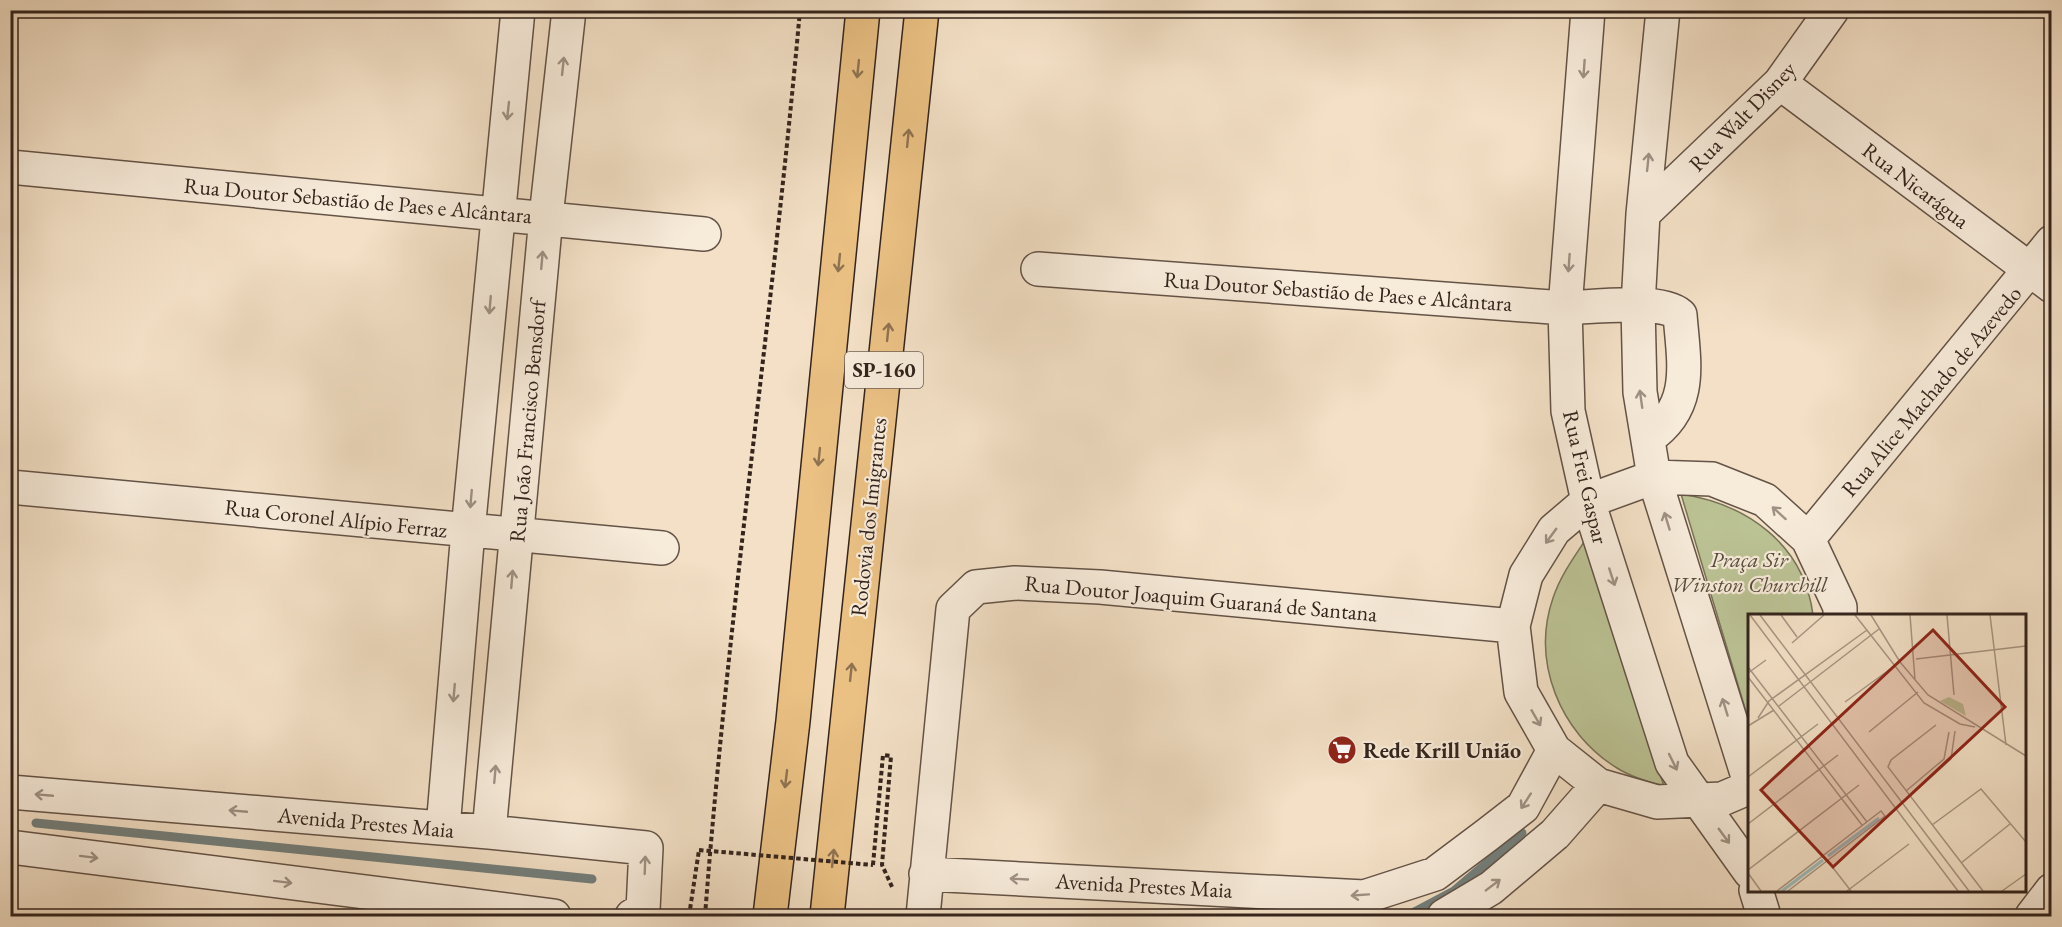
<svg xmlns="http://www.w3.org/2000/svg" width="2062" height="927" font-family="'EB Garamond',serif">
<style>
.green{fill:#bbc294;stroke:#787358;stroke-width:1.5}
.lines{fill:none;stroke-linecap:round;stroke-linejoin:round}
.stream{stroke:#737f7c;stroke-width:9}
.minor-casing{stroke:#645347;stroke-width:36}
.highway-casing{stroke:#34241d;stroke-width:36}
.path{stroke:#34241d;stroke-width:4;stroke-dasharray:4.5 3;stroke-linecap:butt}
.minor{stroke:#f7ebda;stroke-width:33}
.highway{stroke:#eac083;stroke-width:33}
.path-bridge{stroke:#34241d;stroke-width:4;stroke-dasharray:4.5 3;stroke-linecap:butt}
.oneway{stroke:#9f9185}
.oneway2{stroke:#8f7250}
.labels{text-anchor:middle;stroke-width:4.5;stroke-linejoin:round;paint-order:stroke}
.shield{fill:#f7ebda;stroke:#6e6056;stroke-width:1.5}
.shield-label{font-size:21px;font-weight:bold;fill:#34241d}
.street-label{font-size:22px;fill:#34241d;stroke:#f7ebda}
.park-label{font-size:22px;font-style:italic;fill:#564c3b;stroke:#f7ebda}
.poi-label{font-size:22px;font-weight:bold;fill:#34241d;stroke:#f7ebda;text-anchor:start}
.inset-river{fill:none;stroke:#9dbbbc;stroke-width:3}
.inset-road{fill:none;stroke:#a79582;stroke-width:1.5}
.view{fill:#8f2418;fill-opacity:0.15;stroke:#8f2418;stroke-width:3}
.inset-edge{fill:none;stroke:#34241d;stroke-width:3}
</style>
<rect width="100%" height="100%" fill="#f3e0c6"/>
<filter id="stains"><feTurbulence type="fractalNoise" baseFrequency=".00333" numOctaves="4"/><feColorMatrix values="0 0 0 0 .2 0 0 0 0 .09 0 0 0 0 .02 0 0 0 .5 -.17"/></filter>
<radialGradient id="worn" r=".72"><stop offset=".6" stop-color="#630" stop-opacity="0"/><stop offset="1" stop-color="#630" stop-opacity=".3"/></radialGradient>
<path class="green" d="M 1681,494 C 1747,504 1804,544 1813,615 L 1750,615 L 1750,725 Z
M 1584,542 L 1664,786 C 1648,782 1631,777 1617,768 C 1560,733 1531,662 1553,598 C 1560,577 1572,560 1584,542 Z"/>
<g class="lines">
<path class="stream" d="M 36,823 L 592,879
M 1407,916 L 1454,891 L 1522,833"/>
<g class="minor-casing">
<path id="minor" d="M 1588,10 L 1565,308 L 1568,411 L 1588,501 L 1672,763 L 1750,872
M 1663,10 L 1643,214 L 1638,306 L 1640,392 L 1654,477 L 1750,783
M 1780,83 L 2052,286
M 10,167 L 704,234
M 1643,214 L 1780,83 L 1832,10
M 1038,269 L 1565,308 C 1592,307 1661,298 1680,315 C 1684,364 1694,407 1648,438
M 10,487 L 662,548
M 1808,539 L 2052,242
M 1750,787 L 1722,799 L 1657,802 L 1598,785 L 1554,750 L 1521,692 L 1513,626 L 1526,575 L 1554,530 L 1588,501 L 1654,477 L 1712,479 L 1765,500 L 1808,539 L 1840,607 L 1840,615
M 10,792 L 489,832 L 646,848 L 643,910 L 632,916
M 443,828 L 468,531 L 518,10
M 489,832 L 546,217 L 569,10
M 10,847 L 554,916
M 926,874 L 1364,897 L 1435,874 L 1487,835 L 1523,807 L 1554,750
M 1756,890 L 1764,916
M 923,916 L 953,609 L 976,587 L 1015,583 L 1100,587 L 1513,626
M 1444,916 L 1491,888 L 1555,834 L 1598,785
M 2032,916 L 2052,890"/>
</g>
<g class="highway-casing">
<path id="highway" d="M 770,916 L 793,721 L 863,10
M 827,916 L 922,10"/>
</g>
<path class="path" d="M 873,865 L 883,755 L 891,756 L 882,865 L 893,889
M 689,916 L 699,850
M 705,916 C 728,614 773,313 800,10"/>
<use href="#minor" class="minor"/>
<use href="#highway" class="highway"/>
<path class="path-bridge" d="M 699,850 L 873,865"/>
</g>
<defs><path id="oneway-shaft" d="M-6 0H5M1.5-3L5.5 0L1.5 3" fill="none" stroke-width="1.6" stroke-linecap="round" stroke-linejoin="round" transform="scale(1.5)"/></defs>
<g class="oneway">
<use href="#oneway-shaft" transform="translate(563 66) rotate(-84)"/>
<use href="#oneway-shaft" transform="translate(1584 69) rotate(94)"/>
<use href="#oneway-shaft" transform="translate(508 111) rotate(96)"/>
<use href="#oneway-shaft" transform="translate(1648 162) rotate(-84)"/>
<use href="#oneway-shaft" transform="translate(542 260) rotate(-85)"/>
<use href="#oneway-shaft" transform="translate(1569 263) rotate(94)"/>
<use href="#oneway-shaft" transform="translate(490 305) rotate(95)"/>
<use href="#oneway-shaft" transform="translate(1641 399) rotate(-98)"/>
<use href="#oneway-shaft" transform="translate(471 499) rotate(95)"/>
<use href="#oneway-shaft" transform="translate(1779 513) rotate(-138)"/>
<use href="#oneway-shaft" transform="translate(1667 521) rotate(-107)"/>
<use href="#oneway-shaft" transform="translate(1551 536) rotate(126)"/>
<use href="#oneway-shaft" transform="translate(1612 577) rotate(72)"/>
<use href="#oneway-shaft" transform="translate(512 579) rotate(-85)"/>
<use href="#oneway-shaft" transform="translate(454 693) rotate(95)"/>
<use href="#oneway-shaft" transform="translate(1725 707) rotate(-107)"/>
<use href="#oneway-shaft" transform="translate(1536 718) rotate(60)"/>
<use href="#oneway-shaft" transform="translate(1673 762) rotate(64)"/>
<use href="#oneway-shaft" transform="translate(495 774) rotate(-85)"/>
<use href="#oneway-shaft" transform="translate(44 795) rotate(-175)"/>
<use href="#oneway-shaft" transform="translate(1526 801) rotate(123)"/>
<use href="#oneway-shaft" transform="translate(238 811) rotate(-175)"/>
<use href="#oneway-shaft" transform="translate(1724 836) rotate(54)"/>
<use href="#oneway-shaft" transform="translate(89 857) rotate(7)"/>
<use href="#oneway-shaft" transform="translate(645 865) rotate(-88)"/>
<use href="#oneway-shaft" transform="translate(1019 879) rotate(-177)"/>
<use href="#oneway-shaft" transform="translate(283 882) rotate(7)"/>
<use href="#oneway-shaft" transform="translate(1493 885) rotate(-37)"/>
<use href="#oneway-shaft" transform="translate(1360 895) rotate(176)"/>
</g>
<g class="oneway2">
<use href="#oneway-shaft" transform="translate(858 69) rotate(96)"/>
<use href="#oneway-shaft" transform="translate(908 138) rotate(-84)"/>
<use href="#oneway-shaft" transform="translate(839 263) rotate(96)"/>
<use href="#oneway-shaft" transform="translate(888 332) rotate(-84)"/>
<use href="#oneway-shaft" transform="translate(819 457) rotate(96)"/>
<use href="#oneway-shaft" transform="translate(851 672) rotate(-84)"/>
<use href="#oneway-shaft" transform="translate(786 779) rotate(97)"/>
<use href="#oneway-shaft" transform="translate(833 858) rotate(-84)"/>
</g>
<defs>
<g id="supermarket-disc" transform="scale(1.5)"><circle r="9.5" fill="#8f2418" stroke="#f7ebda"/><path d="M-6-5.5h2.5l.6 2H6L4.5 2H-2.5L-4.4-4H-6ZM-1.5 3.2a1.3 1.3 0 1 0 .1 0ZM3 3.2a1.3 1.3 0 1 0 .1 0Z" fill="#fff"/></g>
</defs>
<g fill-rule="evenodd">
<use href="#supermarket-disc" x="1342" y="750"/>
</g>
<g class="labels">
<rect class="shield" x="845" y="352" width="78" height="36" rx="4.5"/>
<g class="shield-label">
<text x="884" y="377">SP-160</text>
</g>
<g class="street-label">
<text transform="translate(1742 116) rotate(-46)" y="8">Rua Walt Disney</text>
<text transform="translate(1916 185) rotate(37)" y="8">Rua Nicarágua</text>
<text transform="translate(358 200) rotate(5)" y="8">Rua Doutor Sebastião de Paes e Alcântara</text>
<text transform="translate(1338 291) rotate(4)" y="8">Rua Doutor Sebastião de Paes e Alcântara</text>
<text transform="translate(1931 391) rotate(-50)" y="8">Rua Alice Machado de Azevedo</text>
<text transform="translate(527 421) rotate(-85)" y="8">Rua João Francisco Bensdorf</text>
<text transform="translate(1586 477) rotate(77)" y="8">Rua Frei Gaspar</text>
<text transform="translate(868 517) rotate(-84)" y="8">Rodovia dos Imigrantes</text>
<text transform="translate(336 518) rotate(6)" y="8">Rua Coronel Alípio Ferraz</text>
<text transform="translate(1201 598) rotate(5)" y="8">Rua Doutor Joaquim Guaraná de Santana</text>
<text transform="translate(366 822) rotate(5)" y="8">Avenida Prestes Maia</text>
<text transform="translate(1144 885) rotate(3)" y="8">Avenida Prestes Maia</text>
</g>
<g class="park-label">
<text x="1749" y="567">Praça Sir<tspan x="1749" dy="25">Winston Churchill</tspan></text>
</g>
<g class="poi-label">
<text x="1363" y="758">Rede Krill União</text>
</g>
</g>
<g transform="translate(1748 614)">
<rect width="278" height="278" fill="#f3e0c6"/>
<path d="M 201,83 L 215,90 L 218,102 L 192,87 Z" fill="#bbc294"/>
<path class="inset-river" d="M 80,242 L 131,204M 34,277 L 75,246"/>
<path class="inset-road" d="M 2,1 L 210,277M 12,1 L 221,277M 33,1 L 49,23M 107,1 L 176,89 L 212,110 L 227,113M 123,1 L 152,48 L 180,81 L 278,142M 162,1 L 167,66M 199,1 L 206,81M 242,1 L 258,131M 44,29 L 76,1M 168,45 L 278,32M 0,53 L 119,208M 0,59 L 18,46M 0,63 L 114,211M 97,88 L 152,48M 31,92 L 131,15M 10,104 L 21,87 L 119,16M 188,111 L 143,146 L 140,153 L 235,277M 0,112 L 26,96M 121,118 L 170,78M 0,163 L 70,110M 158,177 L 196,145 L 201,118M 162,182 L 203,145 L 207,117M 0,210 L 90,141M 184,211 L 233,175 L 278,228M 79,246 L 103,277M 213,249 L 262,210M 0,256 L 111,171M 0,259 L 13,277M 29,277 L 133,197 L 137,202 L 40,277M 99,277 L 161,230M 254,277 L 278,260"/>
<path class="view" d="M 185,16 L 257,93 L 85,253 L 13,176 Z"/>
<rect width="278" height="278" class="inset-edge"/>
</g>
<rect width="2062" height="927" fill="none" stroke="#f3e0c6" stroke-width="36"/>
<rect x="12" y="12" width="2038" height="903" fill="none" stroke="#34241d" stroke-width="3"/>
<rect x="18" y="18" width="2026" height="891" fill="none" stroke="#34241d" stroke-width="1.5"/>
<rect width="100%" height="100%" filter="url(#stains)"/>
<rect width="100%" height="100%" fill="url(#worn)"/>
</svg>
